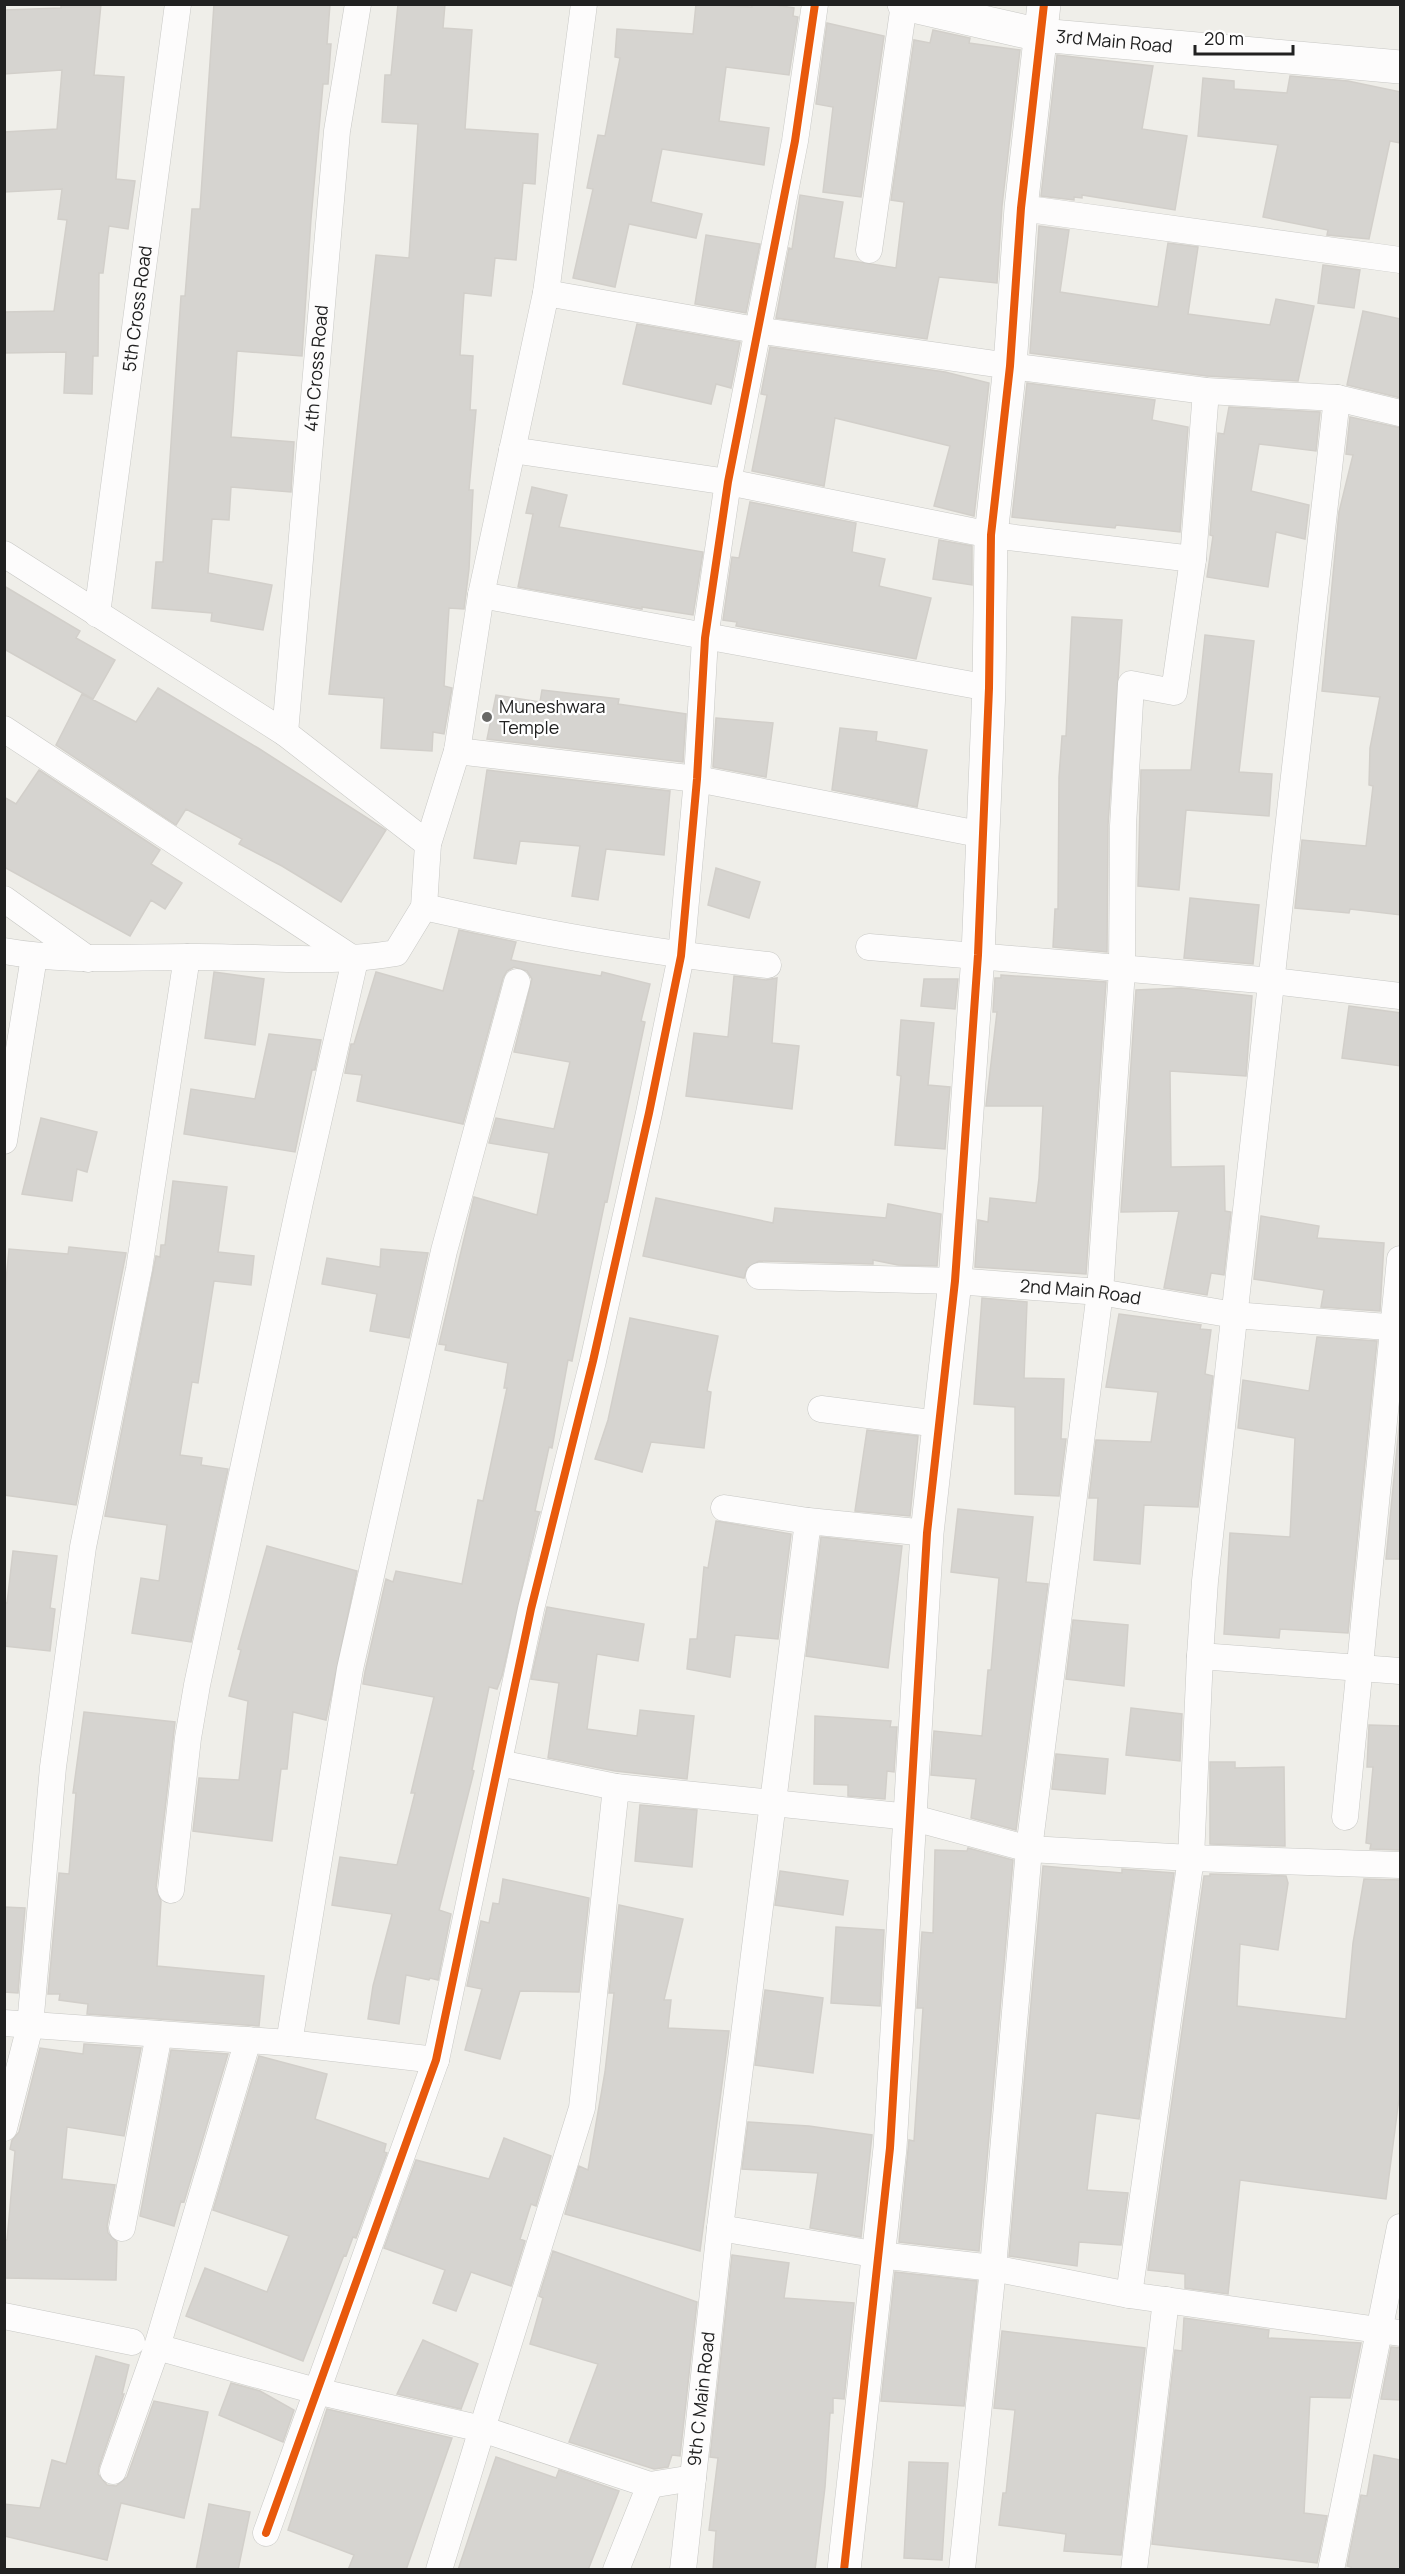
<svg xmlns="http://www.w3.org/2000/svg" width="1405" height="2574" font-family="Manrope,sans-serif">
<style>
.building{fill:#d6d4d0;stroke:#d2cfca;stroke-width:1.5}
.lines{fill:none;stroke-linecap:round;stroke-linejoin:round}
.minor-casing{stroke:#c8c8c5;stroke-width:27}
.tertiary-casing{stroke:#c8c8c5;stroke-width:34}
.minor{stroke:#fdfcfc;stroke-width:26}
.tertiary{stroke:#fdfcfc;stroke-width:33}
.cycleway-casing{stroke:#fff;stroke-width:11}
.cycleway{stroke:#e8590c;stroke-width:8}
.poi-dot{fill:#696967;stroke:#fff;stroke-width:2}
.labels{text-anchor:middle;stroke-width:4.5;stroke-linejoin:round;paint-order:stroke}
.street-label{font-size:18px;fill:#212121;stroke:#fff}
.poi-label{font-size:18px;fill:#212121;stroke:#fff;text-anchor:start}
</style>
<rect width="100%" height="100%" fill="#efeee9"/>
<path class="building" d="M 61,4 L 101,4 L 94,75 L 124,77 L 116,179 L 135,181 L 128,229 L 109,226 L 103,273 L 99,273 L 98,356 L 93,356 L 92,394 L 64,393 L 66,352 L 4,353 L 4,312 L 54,311 L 67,220 L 58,219 L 62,189 L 4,192 L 4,132 L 57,129 L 62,70 L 4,74 L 4,10 L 61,8 Z
M 214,4 L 330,4 L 327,44 L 331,44 L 328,84 L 323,84 L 311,219 L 302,356 L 237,351 L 233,412 L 231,437 L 294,442 L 291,492 L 231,487 L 229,520 L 212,519 L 208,573 L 272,585 L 263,630 L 211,621 L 212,613 L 152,608 L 156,562 L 163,562 L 181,296 L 185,296 L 192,209 L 200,209 Z
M 398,4 L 445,4 L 443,28 L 472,30 L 465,129 L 538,134 L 535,184 L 523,183 L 516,260 L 495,258 L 491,296 L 464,293 L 460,355 L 473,356 L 470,410 L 476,410 L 469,490 L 473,490 L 469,569 L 464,609 L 449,608 L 444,686 L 452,688 L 444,734 L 433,732 L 432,751 L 381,748 L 384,698 L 329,694 L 376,255 L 409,258 L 418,124 L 382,122 L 385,75 L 391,75 Z
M 696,4 L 752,7 L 752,4 L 769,4 L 794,8 L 793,16 L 798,17 L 789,75 L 726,67 L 719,121 L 769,128 L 764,165 L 662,149 L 651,202 L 702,214 L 696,238 L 629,224 L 615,287 L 573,278 L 593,189 L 587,188 L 598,135 L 605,136 L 620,58 L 615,57 L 617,29 L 693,34 Z
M 827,23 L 884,36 L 861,197 L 823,192 L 833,107 L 816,104 Z
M 933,30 L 970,38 L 969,43 L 1020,50 L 1002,206 L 997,283 L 939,277 L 927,339 L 776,318 L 789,248 L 792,249 L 800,195 L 843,202 L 834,258 L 896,268 L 904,202 L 891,200 L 914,40 L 930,43 Z
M 1057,55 L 1153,66 L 1142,129 L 1187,136 L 1175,210 L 1082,195 L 1082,198 L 1074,197 L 1074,200 L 1041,196 Z
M 1290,76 L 1348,81 L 1401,92 L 1401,143 L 1390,141 L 1369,239 L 1327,235 L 1328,230 L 1263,217 L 1278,145 L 1198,136 L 1203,78 L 1234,81 L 1234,89 L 1287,93 Z
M 1039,226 L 1069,230 L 1060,292 L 1158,307 L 1168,243 L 1198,247 L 1188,314 L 1270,325 L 1276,299 L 1314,306 L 1298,381 L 1207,376 L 1030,353 Z
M 706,235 L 760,244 L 746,313 L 695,304 Z
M 1323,265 L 1360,270 L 1354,308 L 1318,303 Z
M 1363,311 L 1401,319 L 1401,398 L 1347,385 Z
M 637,324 L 740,342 L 731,388 L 716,384 L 711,404 L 623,384 Z
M 770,347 L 945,372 L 989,383 L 974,516 L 934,506 L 950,446 L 835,418 L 824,486 L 752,471 L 767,395 L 761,394 Z
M 1027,383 L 1155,400 L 1152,420 L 1188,427 L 1180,532 L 1116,525 L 1115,528 L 1012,517 Z
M 1229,407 L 1320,412 L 1316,451 L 1259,444 L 1251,491 L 1309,505 L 1305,539 L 1276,532 L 1268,587 L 1207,577 L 1213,536 L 1210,535 L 1218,433 L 1224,434 Z
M 1350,417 L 1401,428 L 1401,915 L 1350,909 L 1349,913 L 1295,908 L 1302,840 L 1366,846 L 1373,786 L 1369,785 L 1370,748 L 1380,697 L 1322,691 L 1339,512 L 1353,455 L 1346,454 Z
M 532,487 L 567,495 L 559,527 L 703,552 L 693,615 L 642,607 L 642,609 L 518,587 L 533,514 L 526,513 Z
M 750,502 L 856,523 L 852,552 L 885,559 L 879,586 L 931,598 L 916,659 L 736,626 L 737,622 L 723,620 L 732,557 L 739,558 Z
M 939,540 L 972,546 L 972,585 L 933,579 Z
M 4,586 L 80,631 L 76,638 L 115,660 L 93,699 L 4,649 Z
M 1072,617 L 1122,620 L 1108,825 L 1107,952 L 1053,947 L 1055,909 L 1058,909 L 1059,777 L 1062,736 L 1066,736 Z
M 1205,635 L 1254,641 L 1239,772 L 1272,774 L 1269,816 L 1186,810 L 1179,890 L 1138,886 L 1141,770 L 1191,770 Z
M 158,688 L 258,748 L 386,830 L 341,902 L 282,866 L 239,844 L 242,839 L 186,809 L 176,825 L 56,745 L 82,694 L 136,722 Z
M 542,690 L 619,699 L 618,704 L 686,714 L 683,762 L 487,739 L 496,695 L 540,702 Z
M 716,718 L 773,723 L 766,777 L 713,767 Z
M 840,728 L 877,732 L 876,741 L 927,750 L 917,807 L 832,790 Z
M 39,770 L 160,850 L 151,864 L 182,883 L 165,909 L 151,900 L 130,936 L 4,867 L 4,797 L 16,804 Z
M 487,770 L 670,791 L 664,855 L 606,849 L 598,900 L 572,896 L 580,846 L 520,841 L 516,864 L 474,858 Z
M 716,868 L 760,882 L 749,918 L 708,905 Z
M 1190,898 L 1259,905 L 1253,964 L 1184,958 Z
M 459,930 L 516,942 L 511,960 L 601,976 L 602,972 L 650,984 L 641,1021 L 645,1022 L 607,1202 L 605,1201 L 572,1361 L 568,1360 L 552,1448 L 549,1447 L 535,1511 L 540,1512 L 538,1517 L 502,1676 L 497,1689 L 489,1687 L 472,1770 L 474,1771 L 439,1910 L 451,1914 L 438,1980 L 430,1978 L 429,1980 L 406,1975 L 399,2024 L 368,2019 L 373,1986 L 392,1914 L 332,1905 L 340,1857 L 397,1865 L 415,1793 L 411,1793 L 434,1697 L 363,1684 L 365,1672 L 386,1579 L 393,1582 L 396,1571 L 462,1584 L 478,1500 L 483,1501 L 507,1388 L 504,1388 L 508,1363 L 445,1350 L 446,1345 L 439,1344 L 474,1197 L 537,1215 L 549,1153 L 489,1143 L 496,1118 L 554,1129 L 570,1062 L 514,1052 L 532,979 L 527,971 L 514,967 L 507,971 L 503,978 L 463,1124 L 357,1101 L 362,1075 L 345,1073 L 351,1044 L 354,1044 L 376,972 L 443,991 Z
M 214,972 L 264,979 L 255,1045 L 205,1038 Z
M 1001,975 L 1106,982 L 1086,1274 L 975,1267 L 978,1220 L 988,1222 L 990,1198 L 1036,1203 L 1039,1178 L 1043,1106 L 986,1106 L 997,1012 L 993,1012 L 995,978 L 1001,978 Z
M 734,976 L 766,980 L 777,978 L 772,1043 L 799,1046 L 792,1109 L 686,1096 L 694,1033 L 728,1037 Z
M 924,979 L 958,979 L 955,1009 L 921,1006 Z
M 1181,988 L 1252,996 L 1246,1076 L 1170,1071 L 1171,1167 L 1224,1166 L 1225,1211 L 1231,1212 L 1224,1275 L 1211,1273 L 1207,1295 L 1164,1288 L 1179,1211 L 1121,1212 L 1136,990 Z
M 1349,1006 L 1401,1013 L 1401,1066 L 1342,1058 Z
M 901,1020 L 934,1023 L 928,1085 L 950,1087 L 945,1149 L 895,1145 L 901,1076 L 897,1075 Z
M 269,1034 L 321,1040 L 315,1070 L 312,1070 L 295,1152 L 184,1134 L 191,1089 L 255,1099 Z
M 41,1118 L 97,1132 L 87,1172 L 77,1169 L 72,1201 L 22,1194 Z
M 173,1181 L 227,1187 L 218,1252 L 254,1256 L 251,1285 L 214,1281 L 198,1383 L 192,1382 L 180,1455 L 202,1458 L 201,1465 L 228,1469 L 191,1642 L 132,1633 L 141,1578 L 159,1581 L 167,1525 L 105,1516 L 156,1256 L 160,1257 L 161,1245 L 165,1245 Z
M 656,1198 L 773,1223 L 775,1208 L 886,1218 L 888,1204 L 941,1214 L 937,1266 L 898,1265 L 873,1260 L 873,1264 L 759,1261 L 747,1268 L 744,1278 L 643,1256 Z
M 1261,1216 L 1319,1226 L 1317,1238 L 1384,1243 L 1380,1311 L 1321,1307 L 1324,1290 L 1254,1279 Z
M 69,1247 L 126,1253 L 76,1505 L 4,1495 L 4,1302 L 9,1249 L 68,1254 Z
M 381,1249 L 428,1253 L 409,1338 L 370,1331 L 377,1294 L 322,1284 L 327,1258 L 380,1267 Z
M 982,1298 L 1027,1302 L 1024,1378 L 1064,1379 L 1061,1439 L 1066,1439 L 1059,1496 L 1015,1494 L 1015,1407 L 974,1404 Z
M 1119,1314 L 1201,1325 L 1200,1329 L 1211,1330 L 1205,1374 L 1213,1376 L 1198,1507 L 1144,1505 L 1140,1564 L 1094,1560 L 1098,1498 L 1089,1498 L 1096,1440 L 1151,1442 L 1158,1392 L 1106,1387 Z
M 630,1318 L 718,1336 L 707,1391 L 711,1392 L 704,1448 L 651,1442 L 642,1472 L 595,1459 L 608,1420 Z
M 1317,1337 L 1377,1341 L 1348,1633 L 1280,1629 L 1279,1638 L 1224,1634 L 1230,1533 L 1290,1537 L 1295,1438 L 1238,1428 L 1243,1380 L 1309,1391 Z
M 1401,1407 L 1401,1559 L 1386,1559 Z
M 867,1430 L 918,1436 L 910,1516 L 855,1511 Z
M 958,1509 L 1033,1517 L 1026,1582 L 1048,1584 L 1016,1830 L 971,1818 L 976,1779 L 931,1775 L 934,1731 L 982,1736 L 988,1670 L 991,1670 L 999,1578 L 951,1572 Z
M 716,1521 L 791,1534 L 778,1639 L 735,1635 L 730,1677 L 687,1669 L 690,1639 L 697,1639 L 704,1567 L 708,1568 Z
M 821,1537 L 902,1546 L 888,1668 L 806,1656 Z
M 267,1546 L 357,1571 L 326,1720 L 293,1712 L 287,1769 L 281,1769 L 272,1841 L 193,1831 L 199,1778 L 239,1780 L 248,1701 L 229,1696 L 241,1650 L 238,1649 Z
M 13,1551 L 57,1556 L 50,1608 L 55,1609 L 50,1651 L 4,1646 L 4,1603 L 7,1603 Z
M 547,1607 L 644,1624 L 638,1661 L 597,1654 L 587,1729 L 637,1736 L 640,1710 L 694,1716 L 687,1779 L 615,1771 L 548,1758 L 559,1683 L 531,1679 Z
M 1073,1620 L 1128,1625 L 1124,1686 L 1066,1679 Z
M 1131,1708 L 1182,1714 L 1180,1761 L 1126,1755 Z
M 84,1712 L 175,1722 L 156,1888 L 161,1901 L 157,1966 L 264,1976 L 259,2026 L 87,2014 L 88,2004 L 59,2000 L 60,1994 L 48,1994 L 59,1873 L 69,1874 L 76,1793 L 73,1793 Z
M 815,1716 L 891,1721 L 890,1727 L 897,1727 L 894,1772 L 887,1771 L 885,1799 L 848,1796 L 848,1785 L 814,1784 Z
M 1369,1725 L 1401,1726 L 1401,1850 L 1370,1849 L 1371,1844 L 1366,1843 L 1373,1767 L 1367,1767 Z
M 1056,1754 L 1108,1759 L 1105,1794 L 1052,1789 Z
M 1210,1762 L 1235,1762 L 1235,1768 L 1284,1767 L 1285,1846 L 1210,1844 Z
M 640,1805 L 697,1810 L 692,1867 L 635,1861 Z
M 968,1848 L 1013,1860 L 979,2251 L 899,2242 L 909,2140 L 914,2141 L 923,2008 L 917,2008 L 922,1932 L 933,1933 L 935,1850 L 967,1851 Z
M 1043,1866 L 1122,1873 L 1122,1869 L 1174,1873 L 1139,2119 L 1096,2113 L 1087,2190 L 1128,2193 L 1121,2245 L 1079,2242 L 1077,2266 L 1009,2256 Z
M 780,1871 L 848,1881 L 843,1915 L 775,1905 Z
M 1210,1874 L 1286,1876 L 1288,1883 L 1278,1950 L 1240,1944 L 1237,2006 L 1346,2019 L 1353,1943 L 1364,1879 L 1401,1880 L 1401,2083 L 1386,2199 L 1240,2180 L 1228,2294 L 1185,2288 L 1185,2274 L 1148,2270 L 1204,1876 L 1210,1876 Z
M 503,1879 L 589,1898 L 579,1992 L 520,1991 L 500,2059 L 465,2050 L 482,1989 L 467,1986 L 481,1921 L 489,1923 L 493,1903 L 499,1904 Z
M 619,1905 L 683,1919 L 664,2000 L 671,2000 L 668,2028 L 729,2031 L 700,2251 L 565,2214 L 579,2166 L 588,2170 L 605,2072 L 614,1993 L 609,1993 Z
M 4,1907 L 25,1908 L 18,1993 L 4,1992 Z
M 836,1927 L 884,1930 L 880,2006 L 831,2003 Z
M 765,1990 L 823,1998 L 813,2073 L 755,2065 Z
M 84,2044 L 141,2048 L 124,2136 L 67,2127 L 62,2179 L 115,2185 L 107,2226 L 108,2233 L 117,2242 L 116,2280 L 4,2278 L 4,2240 L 7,2240 L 15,2151 L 10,2149 L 12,2140 L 19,2132 L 40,2048 L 83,2054 Z
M 171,2050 L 228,2054 L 184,2202 L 181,2201 L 174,2226 L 140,2216 Z
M 259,2056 L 327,2074 L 315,2119 L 386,2144 L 384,2152 L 387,2153 L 356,2238 L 353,2237 L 346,2256 L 344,2255 L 303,2361 L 186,2316 L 205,2268 L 267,2292 L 289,2236 L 213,2210 Z
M 748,2122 L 809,2126 L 872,2135 L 861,2237 L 810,2228 L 818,2173 L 742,2169 Z
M 504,2138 L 551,2156 L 536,2206 L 531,2204 L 520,2239 L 525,2241 L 511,2286 L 471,2272 L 456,2311 L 433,2303 L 445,2270 L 384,2248 L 416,2160 L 489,2179 Z
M 553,2251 L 697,2302 L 680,2456 L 672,2455 L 668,2467 L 654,2469 L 569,2442 L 598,2364 L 530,2344 L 543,2298 L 539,2296 Z
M 732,2255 L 789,2263 L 784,2298 L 854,2303 L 844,2399 L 833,2398 L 833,2413 L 830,2413 L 825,2487 L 815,2570 L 713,2570 L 716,2531 L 709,2530 L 718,2458 L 710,2457 Z
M 895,2272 L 977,2281 L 964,2406 L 881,2401 Z
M 1184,2318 L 1269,2330 L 1268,2338 L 1361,2343 L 1350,2398 L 1310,2397 L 1304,2513 L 1327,2516 L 1317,2563 L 1152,2544 L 1175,2350 L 1182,2351 Z
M 1002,2331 L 1145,2348 L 1121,2555 L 1064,2551 L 1066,2534 L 999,2525 L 1003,2493 L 1006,2493 L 1015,2410 L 994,2408 Z
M 423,2340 L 478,2364 L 461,2409 L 397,2394 Z
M 1391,2347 L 1401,2348 L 1401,2400 L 1381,2399 Z
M 96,2356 L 129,2365 L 122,2394 L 124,2394 L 99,2467 L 98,2474 L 107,2485 L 116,2486 L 127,2477 L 154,2401 L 208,2412 L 184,2518 L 121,2503 L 107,2560 L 4,2536 L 4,2504 L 40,2508 L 52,2460 L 66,2464 Z
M 231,2383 L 260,2391 L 294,2410 L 283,2442 L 219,2415 Z
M 327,2409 L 452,2438 L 406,2570 L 348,2570 L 354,2555 L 288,2530 Z
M 1374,2455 L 1401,2460 L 1401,2570 L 1351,2570 L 1351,2567 L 1347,2566 L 1361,2495 L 1367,2496 Z
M 496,2457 L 556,2478 L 559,2470 L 619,2491 L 588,2570 L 458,2570 Z
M 909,2462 L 948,2463 L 942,2560 L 904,2558 Z
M 209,2504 L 250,2512 L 238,2570 L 196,2570 Z"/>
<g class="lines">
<g class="minor-casing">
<g id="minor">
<path d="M 1021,208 L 1400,260"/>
<path d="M 869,250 L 904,4"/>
<path d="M 546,293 L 756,330 L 1010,366 L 1206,391 L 1337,398 L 1400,413"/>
<path d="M 512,450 L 728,482 L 991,535 L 1193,559"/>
<path d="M 4,554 L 285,733 L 428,844"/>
<path d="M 481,595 L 989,688"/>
<path id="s1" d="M 97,614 L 178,4"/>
<path d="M 4,729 L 355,960 L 300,1202 L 197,1685 L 188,1738 L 171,1890"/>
<path id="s2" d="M 285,733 L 337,131 L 358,4"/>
<path d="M 457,751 L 697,779 L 984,835"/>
<path d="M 4,899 L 88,959"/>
<path d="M 424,907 C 538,933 652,953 768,965"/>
<path d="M 869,947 L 1273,981 L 1400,996"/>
<path d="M 4,951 C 65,962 125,957 187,957 C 257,956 326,965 396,953 L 424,907 L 428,844 L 457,751 L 481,595 L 546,293 L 584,4"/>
<path d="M 4,1141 L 34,957"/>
<path id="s3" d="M 759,1276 L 955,1281 L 1100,1292 L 1234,1315 L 1400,1328"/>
<path d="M 821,1409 L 939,1424"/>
<path d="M 724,1508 L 808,1521"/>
<path d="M 1200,1656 L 1205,1581 C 1251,1187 1290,792 1337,398"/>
<path d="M 499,1763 L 616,1787"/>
<path d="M 1345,1817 L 1400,1259"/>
<path d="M 4,2023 L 289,2043 L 436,2060"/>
<path d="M 289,2043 L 350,1669 L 444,1251 L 517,982"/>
<path d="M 4,2128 L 30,2026 L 53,1767 L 83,1547 L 139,1269 L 187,957"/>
<path d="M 122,2228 L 159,2034"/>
<path d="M 720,2228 L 879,2255 L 993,2268 L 1129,2295 L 1400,2333"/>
<path d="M 1129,2295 L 1191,1858 L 1200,1656 L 1400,1671"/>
<path d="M 4,2316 L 132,2342"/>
<path d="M 157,2347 L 316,2391 L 482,2429 L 439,2570"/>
<path d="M 113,2471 L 157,2347 L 248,2040"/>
<path d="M 650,2485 L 693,2478"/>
<path d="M 266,2533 L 436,2060 L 531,1609 L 593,1361 L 649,1113 L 681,956 L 697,779 L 705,638 L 728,482 L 795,141 L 815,4"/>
<path d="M 616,2570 L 650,2485 L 482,2429 L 582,2108 L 616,1787 L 910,1817 L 1029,1849 L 1191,1858 L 1400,1865"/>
<path id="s4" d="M 683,2570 L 720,2228 L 808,1521 L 927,1533"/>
<path d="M 962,2570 L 993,2268 L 1029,1849 L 1100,1292 L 1122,970 L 1123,826 L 1131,684 L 1174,692 L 1193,559 L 1206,391"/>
<path d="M 1134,2570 L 1166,2300"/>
<path d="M 1331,2570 L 1400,2227"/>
</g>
</g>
<g class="tertiary-casing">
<g id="tertiary">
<path id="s5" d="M 904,4 L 1040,35 L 1400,67"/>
<path d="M 844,2570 L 890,2148 L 927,1533 L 955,1281 L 978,955 L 989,688 L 991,535 L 1010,366 L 1021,208 L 1044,4"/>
</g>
</g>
<use href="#minor" class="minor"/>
<use href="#tertiary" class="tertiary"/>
<g class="cycleway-casing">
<path id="cycleway" d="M 266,2533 L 436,2060 L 531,1609 L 593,1361 L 649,1113 L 681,956 L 697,779 L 705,638 L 728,482 L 795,141 L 815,4
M 844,2570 L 890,2148 L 927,1533 L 955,1281 L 978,955 L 989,688 L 991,535 L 1010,366 L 1021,208 L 1044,4"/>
</g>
<use href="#cycleway" class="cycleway"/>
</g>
<circle class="poi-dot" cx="487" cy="717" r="6"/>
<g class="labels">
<g class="street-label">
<text dy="6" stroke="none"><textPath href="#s5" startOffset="214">3rd Main Road</textPath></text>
<text dy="6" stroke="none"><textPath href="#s1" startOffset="308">5th Cross Road</textPath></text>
<text dy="6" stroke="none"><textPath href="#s2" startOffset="366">4th Cross Road</textPath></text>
<text dy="6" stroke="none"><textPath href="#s3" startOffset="322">2nd Main Road</textPath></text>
<text dy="6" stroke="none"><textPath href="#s4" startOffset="172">9th C Main Road</textPath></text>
</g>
<g class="poi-label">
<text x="499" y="713">Muneshwara<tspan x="499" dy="21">Temple</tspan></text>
</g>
</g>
<rect width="1405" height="2574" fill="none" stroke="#212121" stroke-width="12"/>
<path d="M1195 45v9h98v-9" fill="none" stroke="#212121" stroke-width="3"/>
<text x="1204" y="45" font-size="18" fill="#212121" stroke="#ffffff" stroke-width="4.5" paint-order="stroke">20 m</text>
</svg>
